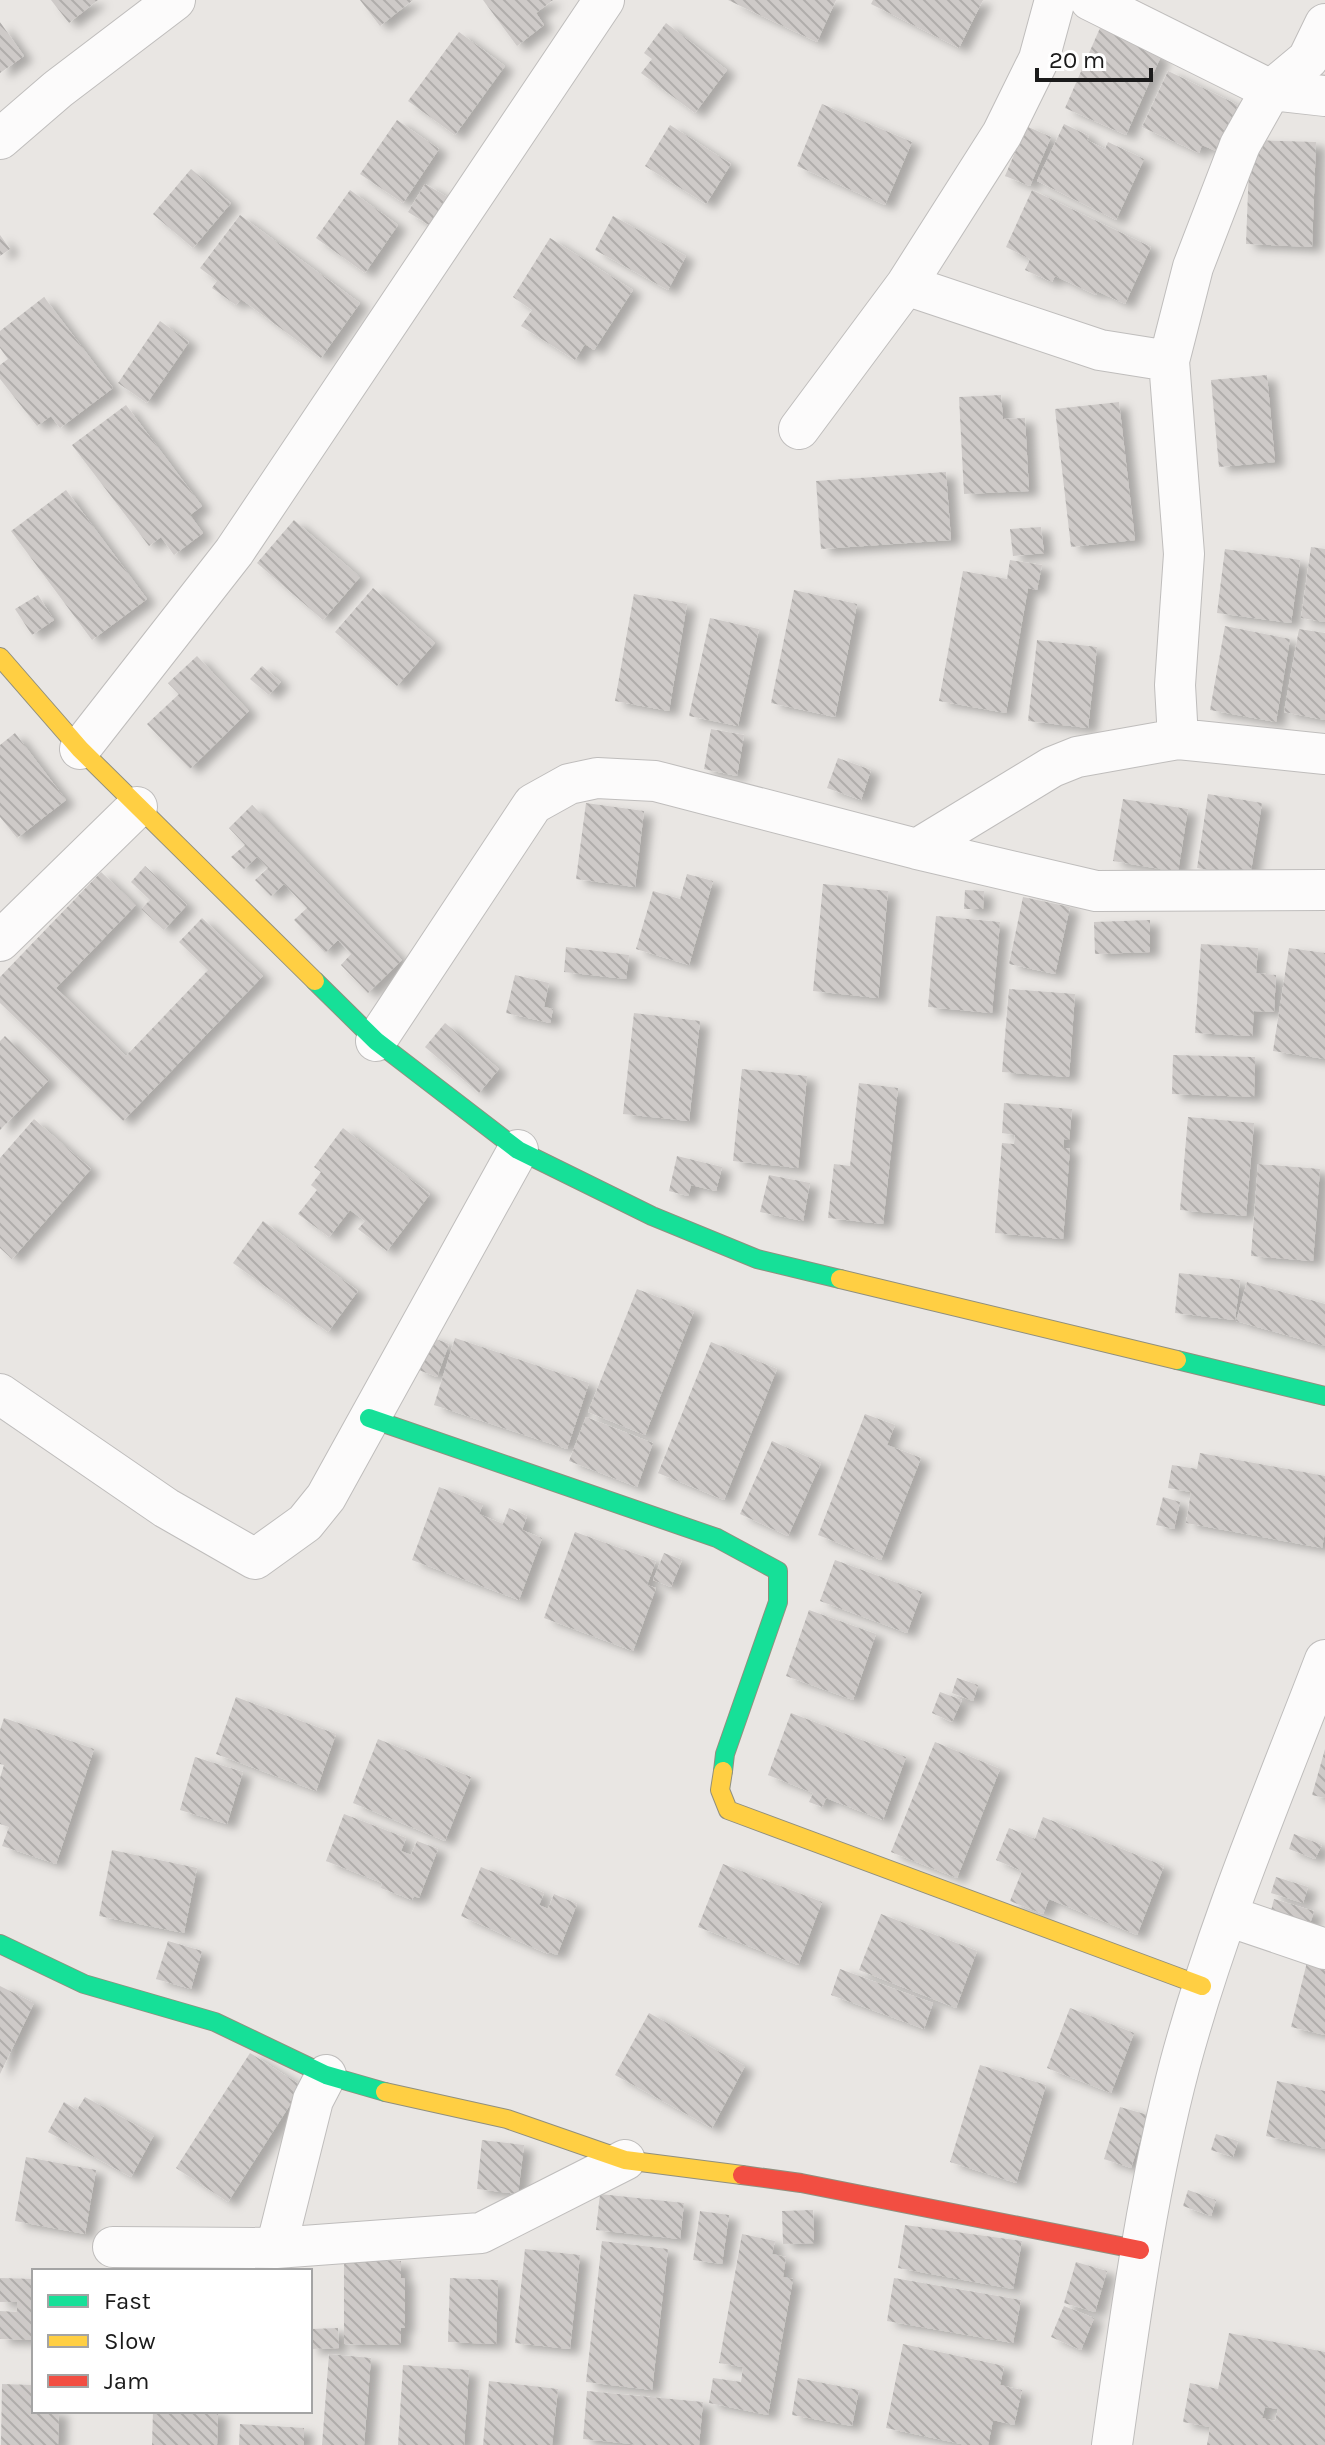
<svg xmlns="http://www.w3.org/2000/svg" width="1325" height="2445" font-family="Karla,sans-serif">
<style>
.building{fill:url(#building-back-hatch);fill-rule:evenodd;filter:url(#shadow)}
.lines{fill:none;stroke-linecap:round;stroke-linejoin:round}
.street-casing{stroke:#bfbdbc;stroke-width:42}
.fast-casing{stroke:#908f7e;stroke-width:20}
.slow-casing{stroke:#908f7e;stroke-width:20}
.jam-casing{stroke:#908f7e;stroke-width:20}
.street{stroke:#fcfbfb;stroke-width:40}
.fast{stroke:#16e098;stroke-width:18}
.slow{stroke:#ffcf43;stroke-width:18}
.jam{stroke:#f24e42;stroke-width:18}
</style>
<defs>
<pattern id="building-back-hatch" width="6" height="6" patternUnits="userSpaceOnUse" patternTransform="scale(2)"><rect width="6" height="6" fill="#cecac8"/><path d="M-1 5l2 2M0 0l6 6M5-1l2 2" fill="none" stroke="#b0adab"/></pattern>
<filter id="shadow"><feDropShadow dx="9" dy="5" stdDeviation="4" flood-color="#0004"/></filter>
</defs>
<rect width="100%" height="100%" fill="#e9e6e3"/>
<path class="building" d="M 51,0 L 98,0 L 69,23 Z
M 360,0 L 413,0 L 380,26 Z
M 483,0 L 553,0 L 536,13 L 544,25 L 517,46 Z
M 728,0 L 836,0 L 817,42 Z
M 873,0 L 983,0 L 959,48 L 871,4 Z
M 0,22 L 24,56 L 0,73 Z
M 666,23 L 727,70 L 695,113 L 641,73 L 652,59 L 644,53 Z
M 1100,28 L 1161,56 L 1126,135 L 1065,108 Z
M 459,32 L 505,66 L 455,135 L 408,101 Z
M 1168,71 L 1238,105 L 1216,151 L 1202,145 L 1199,153 L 1142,127 Z
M 822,104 L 912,142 L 885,205 L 797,166 Z
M 397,120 L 439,149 L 403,203 L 360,174 Z
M 1064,124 L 1089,136 L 1087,140 L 1105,149 L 1108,142 L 1144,159 L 1116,220 L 1037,181 Z
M 670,125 L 731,164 L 706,204 L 645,166 Z
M 1026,126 L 1051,137 L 1030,186 L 1005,176 Z
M 1250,140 L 1316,142 L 1312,247 L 1246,244 Z
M 191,169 L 231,203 L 193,248 L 153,214 Z
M 425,184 L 449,198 L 432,227 L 408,212 Z
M 350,190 L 398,225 L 365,273 L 316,238 Z
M 1032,190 L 1151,247 L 1125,304 L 1097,291 L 1096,295 L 1055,276 L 1052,282 L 1025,270 L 1030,259 L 1006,247 Z
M 240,215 L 360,303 L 321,358 L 241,299 L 236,305 L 212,288 L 217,281 L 200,268 Z
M 613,216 L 686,256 L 668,290 L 595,250 Z
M 0,235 L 10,249 L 0,256 Z
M 550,238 L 633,290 L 594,350 L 585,344 L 575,360 L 521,326 L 532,310 L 513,297 Z
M 44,297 L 113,388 L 60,428 L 51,416 L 37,426 L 0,379 L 0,365 L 8,359 L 0,348 L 0,331 Z
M 160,321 L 189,342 L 147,403 L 118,383 Z
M 1267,375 L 1275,462 L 1219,467 L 1211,380 Z
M 1001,395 L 1003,419 L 1025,418 L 1029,491 L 964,494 L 959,397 Z
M 1119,402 L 1135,540 L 1071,547 L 1055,409 Z
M 126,405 L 202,506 L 190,515 L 203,533 L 174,555 L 161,537 L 149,546 L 72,445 Z
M 946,472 L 951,540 L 821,549 L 816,481 Z
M 66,490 L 147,599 L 92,640 L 11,531 Z
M 294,520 L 360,577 L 323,620 L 257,563 Z
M 1041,527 L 1044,553 L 1013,556 L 1010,529 Z
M 1311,547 L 1325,549 L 1325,622 L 1301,618 Z
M 1225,549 L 1300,560 L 1291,623 L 1217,613 Z
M 1010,560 L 1042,565 L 1037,590 L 1028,588 L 1006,713 L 939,701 L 963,571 L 1007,579 Z
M 373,588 L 435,643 L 397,686 L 335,632 Z
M 794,590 L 857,604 L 835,717 L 771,703 Z
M 634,594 L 687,604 L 669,711 L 615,701 Z
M 38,595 L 54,620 L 32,635 L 15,609 Z
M 710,618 L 759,629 L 738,726 L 689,716 Z
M 1225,626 L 1290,639 L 1276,722 L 1210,710 Z
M 1299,629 L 1325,633 L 1325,720 L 1284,712 Z
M 1037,640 L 1097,647 L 1088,728 L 1028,721 Z
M 197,656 L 249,711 L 190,769 L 147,724 L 179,694 L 168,683 Z
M 262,666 L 281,682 L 269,695 L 250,679 Z
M 711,729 L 744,735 L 737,776 L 704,769 Z
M 15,733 L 66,800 L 17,838 L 0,817 L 0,745 Z
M 838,758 L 871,770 L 861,800 L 827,788 Z
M 1208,794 L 1262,803 L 1250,877 L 1197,868 Z
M 1123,799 L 1188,809 L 1178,872 L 1113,861 Z
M 586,803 L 644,811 L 635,887 L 576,879 Z
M 252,805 L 402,960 L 368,993 L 341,965 L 351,954 L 338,940 L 325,953 L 294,920 L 307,908 L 284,884 L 271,896 L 255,880 L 268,868 L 257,857 L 244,869 L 231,857 L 245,845 L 229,828 Z
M 145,866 L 187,905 L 164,930 L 141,909 L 150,900 L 131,882 Z
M 101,872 L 136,905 L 56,988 L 126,1056 L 208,970 L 179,942 L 202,918 L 263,976 L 123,1121 L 0,1003 L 0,977 Z
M 687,874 L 713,881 L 689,965 L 636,949 L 653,891 L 680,899 Z
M 823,884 L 888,891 L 878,998 L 813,991 Z
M 965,890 L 984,891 L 983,909 L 964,909 Z
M 1023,897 L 1070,907 L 1055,974 L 1009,964 Z
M 936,916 L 1000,922 L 992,1013 L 928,1007 Z
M 1150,920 L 1150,952 L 1095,954 L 1094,922 Z
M 1201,944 L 1258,948 L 1256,973 L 1276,975 L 1274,1012 L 1254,1011 L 1252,1036 L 1195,1033 Z
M 566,947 L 629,955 L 626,979 L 564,972 Z
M 1289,948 L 1325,953 L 1325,1059 L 1273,1051 Z
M 515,975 L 549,983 L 544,1007 L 553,1009 L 550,1023 L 506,1013 Z
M 1009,989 L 1075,994 L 1069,1077 L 1002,1072 Z
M 634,1013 L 700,1021 L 689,1121 L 623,1114 Z
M 445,1023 L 499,1069 L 479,1093 L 425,1047 Z
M 5,1036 L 49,1080 L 0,1130 L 0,1041 Z
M 1173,1055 L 1255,1057 L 1254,1097 L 1172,1094 Z
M 742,1069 L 807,1076 L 798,1168 L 733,1161 Z
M 859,1083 L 898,1088 L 883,1224 L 828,1218 L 834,1164 L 850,1166 Z
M 1004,1103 L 1072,1109 L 1069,1140 L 1064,1139 L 1063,1148 L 1070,1148 L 1063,1239 L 995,1233 L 1002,1143 L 1014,1144 L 1015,1135 L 1002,1133 Z
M 1188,1117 L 1254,1123 L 1246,1216 L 1180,1210 Z
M 34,1119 L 91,1169 L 12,1259 L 0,1248 L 0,1158 Z
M 343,1128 L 430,1194 L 387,1251 L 358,1229 L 365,1221 L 350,1210 L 329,1237 L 298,1214 L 317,1190 L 311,1185 L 321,1172 L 314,1167 Z
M 677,1156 L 722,1167 L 716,1191 L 691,1185 L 688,1196 L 669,1191 Z
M 1258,1164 L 1320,1169 L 1313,1261 L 1251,1256 Z
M 769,1175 L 810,1183 L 803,1221 L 760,1212 Z
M 263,1221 L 358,1291 L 328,1332 L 233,1263 Z
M 1179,1273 L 1240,1280 L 1235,1320 L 1175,1313 Z
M 1247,1282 L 1325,1304 L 1325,1346 L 1236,1321 Z
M 637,1289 L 694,1311 L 645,1435 L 588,1412 Z
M 428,1336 L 449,1344 L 437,1377 L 416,1369 Z
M 455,1338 L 589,1383 L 567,1449 L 434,1405 Z
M 711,1342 L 777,1369 L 724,1500 L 658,1473 Z
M 865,1414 L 895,1425 L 887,1445 L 921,1458 L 881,1560 L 818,1535 Z
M 586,1417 L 653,1443 L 637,1487 L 569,1461 Z
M 772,1441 L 821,1463 L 788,1536 L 740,1514 Z
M 1200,1453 L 1325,1476 L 1325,1532 L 1322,1548 L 1186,1523 L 1191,1492 L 1168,1488 L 1172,1465 L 1197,1469 Z
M 439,1487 L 483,1504 L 479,1514 L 503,1524 L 509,1508 L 527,1516 L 522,1530 L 542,1538 L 519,1600 L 412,1560 Z
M 1163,1497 L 1180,1502 L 1174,1529 L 1156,1525 Z
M 575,1532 L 656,1561 L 647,1585 L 656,1588 L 633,1651 L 544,1618 Z
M 664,1553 L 682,1560 L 671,1587 L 653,1580 Z
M 835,1560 L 922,1592 L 907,1633 L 820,1601 Z
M 809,1610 L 876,1634 L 853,1700 L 786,1676 Z
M 957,1678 L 978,1685 L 973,1701 L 952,1693 Z
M 940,1692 L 962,1700 L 952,1722 L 932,1713 Z
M 236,1697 L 336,1734 L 316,1791 L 216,1754 Z
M 791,1713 L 906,1757 L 883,1820 L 826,1798 L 822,1807 L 809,1802 L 813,1793 L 768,1775 Z
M 4,1718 L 94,1749 L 56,1864 L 2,1846 L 9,1827 L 0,1824 L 0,1778 L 4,1765 L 0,1764 L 0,1730 Z
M 378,1739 L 471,1777 L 445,1841 L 353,1803 Z
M 935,1742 L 1000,1769 L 957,1878 L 891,1852 Z
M 1325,1749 L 1325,1798 L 1312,1795 Z
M 195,1757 L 243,1772 L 227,1824 L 180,1810 Z
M 344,1814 L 406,1838 L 401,1851 L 411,1855 L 417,1841 L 438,1849 L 419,1898 L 414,1896 L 412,1900 L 381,1888 L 382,1883 L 326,1861 Z
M 1043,1817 L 1164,1866 L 1137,1935 L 1049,1899 L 1043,1914 L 1010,1901 L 1022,1871 L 996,1860 L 1009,1828 L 1035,1839 Z
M 1294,1834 L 1322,1845 L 1315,1859 L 1289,1849 Z
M 112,1850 L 197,1868 L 184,1933 L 99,1916 Z
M 723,1864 L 822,1902 L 798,1965 L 698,1927 Z
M 481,1867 L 544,1893 L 539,1905 L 548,1909 L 554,1894 L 577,1904 L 557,1955 L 549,1952 L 548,1954 L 461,1916 Z
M 1276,1877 L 1308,1887 L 1303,1903 L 1271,1893 Z
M 1274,1899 L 1314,1911 L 1309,1927 L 1270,1915 Z
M 881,1914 L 977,1951 L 956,2008 L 859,1970 Z
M 168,1941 L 202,1951 L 191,1989 L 156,1979 Z
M 1307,1962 L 1325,1967 L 1325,2035 L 1291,2027 Z
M 840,1969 L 933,2003 L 924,2029 L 831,1995 Z
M 0,1986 L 34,2003 L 0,2074 Z
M 1070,2008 L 1134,2033 L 1111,2093 L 1047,2068 Z
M 649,2013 L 745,2066 L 712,2128 L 615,2075 Z
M 250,2053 L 302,2086 L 228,2202 L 176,2168 Z
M 980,2065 L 1046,2085 L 1016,2183 L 950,2162 Z
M 1277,2081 L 1325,2091 L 1325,2149 L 1266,2136 Z
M 85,2097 L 154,2135 L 131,2177 L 48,2132 L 64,2102 L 77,2110 Z
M 1120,2107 L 1148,2115 L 1131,2168 L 1104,2159 Z
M 1216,2134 L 1238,2141 L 1233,2157 L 1211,2150 Z
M 482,2140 L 524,2145 L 518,2194 L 477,2189 Z
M 26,2157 L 96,2170 L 85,2234 L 15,2221 Z
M 1188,2190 L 1216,2200 L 1211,2216 L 1183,2206 Z
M 600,2194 L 684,2203 L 680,2239 L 596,2230 Z
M 813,2210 L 814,2243 L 783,2244 L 782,2211 Z
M 700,2211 L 729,2215 L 722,2264 L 693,2260 Z
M 905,2225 L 1022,2241 L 1013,2289 L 898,2268 Z
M 742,2234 L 775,2241 L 772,2254 L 786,2257 L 783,2277 L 793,2279 L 768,2415 L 709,2403 L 713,2378 L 741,2382 L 743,2367 L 719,2363 Z
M 602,2241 L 668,2249 L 652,2390 L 586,2382 Z
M 525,2249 L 580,2255 L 570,2349 L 515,2343 Z
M 344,2260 L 401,2261 L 401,2278 L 405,2278 L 405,2328 L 401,2328 L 401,2345 L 344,2344 Z
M 1076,2262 L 1107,2271 L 1095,2312 L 1064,2303 Z
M 0,2278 L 34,2279 L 34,2340 L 0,2339 L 0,2311 L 17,2312 L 17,2302 L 0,2302 Z
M 450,2278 L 498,2280 L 496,2344 L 448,2342 Z
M 894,2278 L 1021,2300 L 1013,2343 L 887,2321 Z
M 1064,2306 L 1094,2318 L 1081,2350 L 1051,2337 Z
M 338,2328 L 339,2348 L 310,2349 L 310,2329 Z
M 1229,2333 L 1325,2352 L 1325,2445 L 1207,2445 L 1210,2427 L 1183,2422 L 1190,2383 L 1218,2389 ZM 1265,2407 L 1278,2409 L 1275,2421 L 1262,2418 Z
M 903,2344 L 1004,2366 L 1000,2385 L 1022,2390 L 1014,2425 L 993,2420 L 988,2445 L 966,2445 L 886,2428 Z
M 329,2354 L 371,2358 L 364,2445 L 322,2445 Z
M 403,2365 L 469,2370 L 464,2445 L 398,2445 Z
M 798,2378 L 859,2390 L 852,2426 L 792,2415 Z
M 489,2381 L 558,2389 L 552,2445 L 483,2445 Z
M 2,2384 L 34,2385 L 34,2411 L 59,2411 L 58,2445 L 1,2445 Z
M 587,2391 L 703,2402 L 699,2445 L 642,2445 L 583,2439 Z
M 153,2411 L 218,2411 L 217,2445 L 152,2445 Z
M 240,2424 L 304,2428 L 304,2445 L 239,2445 Z"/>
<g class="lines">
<g class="street-casing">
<path id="street" d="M 1090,0 L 1271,90 L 1325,96
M 1325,24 L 1308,59 L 1271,90 L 1240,145 L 1193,267 L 1169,361 L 1184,554 L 1175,685 L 1178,739 L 1325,754
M 0,139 L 58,89 L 175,0
M 906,285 L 1100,350 L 1169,361
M 799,429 L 906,285 L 1002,134 L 1039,59 L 1055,0
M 80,749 L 234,552 L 604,0
M 917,849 L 1052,767 L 1077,757 L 1178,739
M 0,941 L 137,807
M 376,1041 L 533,804 L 569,784 L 597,778 L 655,781 L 917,849 L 1096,891 L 1325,890
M 0,1394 L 166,1508 L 255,1559 L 305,1523 L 326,1497 L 518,1150
M 1228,1916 L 1325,1949
M 113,2247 L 276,2248 L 481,2233 L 625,2160
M 276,2248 L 313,2100 L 326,2075
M 1112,2445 C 1130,2318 1147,2189 1180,2064 C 1217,1926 1274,1793 1325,1660"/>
</g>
<g class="fast-casing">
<path id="fast" d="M 315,981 L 376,1041 L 518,1150 L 652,1216 L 757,1259 L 840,1279
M 1177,1360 L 1325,1396
M 369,1418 L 717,1538 L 778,1571 L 778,1602 L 725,1754 L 723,1771
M 0,1944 L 84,1984 L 215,2022 L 326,2075 L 385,2092"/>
</g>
<g class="slow-casing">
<path id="slow" d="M 0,657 L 80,749 L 315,981
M 840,1279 L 1177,1360
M 723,1771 L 720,1790 L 728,1810 L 1202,1986
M 385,2092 L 507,2119 L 625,2160 L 742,2175"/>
</g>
<g class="jam-casing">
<path id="jam" d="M 742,2175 L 801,2183 L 1140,2250"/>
</g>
<use href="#street" class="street"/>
<use href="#fast" class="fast"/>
<use href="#slow" class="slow"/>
<use href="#jam" class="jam"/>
</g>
<rect x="32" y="2269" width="280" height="144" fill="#ffffff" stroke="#a4a4a4" stroke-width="2"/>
<rect x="48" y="2295" width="40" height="12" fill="#16e098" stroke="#a4a4a4" stroke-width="2"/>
<text x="104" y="2309" font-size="24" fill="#1b1b1b">Fast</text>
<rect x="48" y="2335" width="40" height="12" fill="#ffcf43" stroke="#a4a4a4" stroke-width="2"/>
<text x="104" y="2349" font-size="24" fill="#1b1b1b">Slow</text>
<rect x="48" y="2375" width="40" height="12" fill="#f24e42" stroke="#a4a4a4" stroke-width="2"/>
<text x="104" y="2389" font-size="24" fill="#1b1b1b">Jam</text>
<path d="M1037 68v12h114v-12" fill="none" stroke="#1b1b1b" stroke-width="4"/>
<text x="1049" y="68" font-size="24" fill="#1b1b1b" stroke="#ffffff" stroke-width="6" paint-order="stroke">20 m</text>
</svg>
